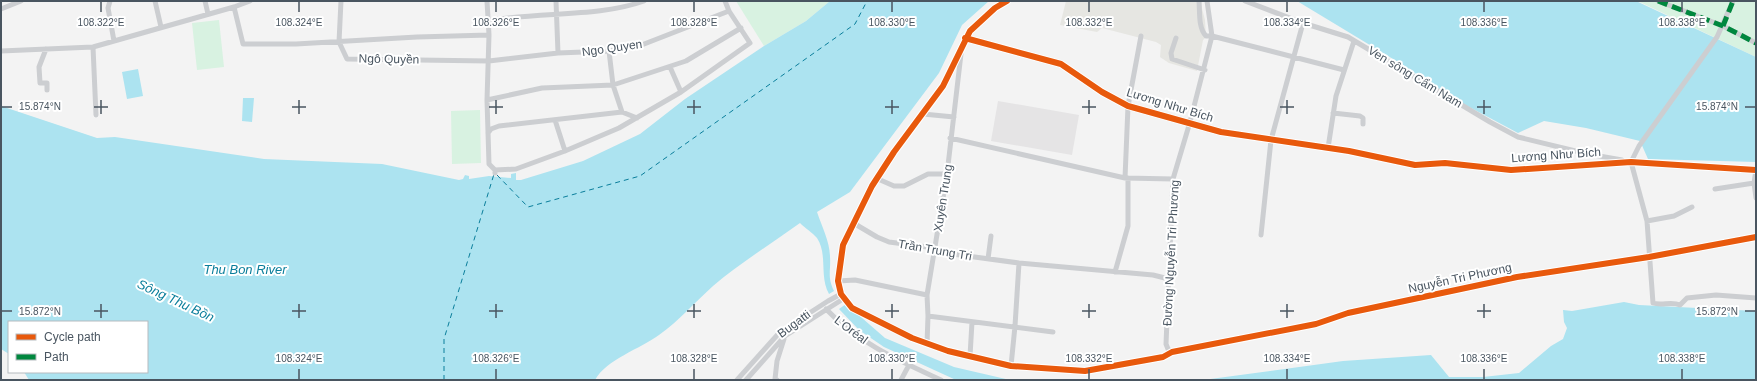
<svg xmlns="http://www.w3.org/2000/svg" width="1757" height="381" font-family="Helvetica,sans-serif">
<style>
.commercial{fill:#e6e6e2}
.education{fill:#e5e4e5}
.green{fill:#d8f2e1}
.water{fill:#ace3f0}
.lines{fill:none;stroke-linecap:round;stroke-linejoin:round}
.ferry{stroke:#0a7e9b;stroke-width:1;stroke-dasharray:5 4;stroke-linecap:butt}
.street{stroke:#ccced1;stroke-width:5}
.quiet{stroke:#00873e;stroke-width:5;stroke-dasharray:10 5;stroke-linecap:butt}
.cycleway-casing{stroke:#fff;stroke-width:8}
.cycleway{stroke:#e8590c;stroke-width:6}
.ticks{fill:none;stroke:#495560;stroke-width:1.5}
.labels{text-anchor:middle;stroke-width:4;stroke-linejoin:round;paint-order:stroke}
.street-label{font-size:12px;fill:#495560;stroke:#fff}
.water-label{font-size:13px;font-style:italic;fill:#0a7e9b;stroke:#fff}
.ticks-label{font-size:10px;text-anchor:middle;fill:#495560;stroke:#fff;stroke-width:4;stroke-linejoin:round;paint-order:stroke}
</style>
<rect width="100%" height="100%" fill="#f3f3f3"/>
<path class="commercial" d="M 1066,1 L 1200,1 L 1205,20 L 1206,37 L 1203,40 L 1197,71 L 1169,63 L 1160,57 L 1161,45 L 1156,42 L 1102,28 L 1097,32 L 1060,25 Z"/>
<path class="education" d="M 998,101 L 1079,115 L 1072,155 L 991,141 Z"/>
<path class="green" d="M 736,1 L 830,1 L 806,21 L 764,46 Z
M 1636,1 L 1756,1 L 1756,57 L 1642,3 Z
M 219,20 L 224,67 L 197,70 L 192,23 Z
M 480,110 L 481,163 L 452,164 L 451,111 Z"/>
<path class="water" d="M 830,1 L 989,1 L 962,25 L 939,73 L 850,192 L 817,212 C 822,227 830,242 830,257 C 831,271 827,277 834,291 L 829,294 C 819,276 828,255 817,238 C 813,233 805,228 800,223 C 771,244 740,263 713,286 C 695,302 679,321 659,335 C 640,349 607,359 595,380 L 29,380 L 24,372 L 147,372 L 147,322 L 9,322 L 9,354 L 1,349 L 1,106 L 97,138 L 115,137 L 264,159 L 382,164 L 459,180 L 463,179 L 465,175 L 469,176 L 469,179 L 489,176 L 511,178 L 511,174 L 516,173 L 516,180 L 521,180 L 583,161 L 640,134 L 685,99 L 764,46 L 806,21 Z
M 1297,1 L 1636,1 L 1756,57 L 1756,162 L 1648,159 L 1640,141 L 1586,128 L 1544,121 L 1518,133 L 1458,101 L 1393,59 Z
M 138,69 L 143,96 L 127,99 L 122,72 Z
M 243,98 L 254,98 L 252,122 L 242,121 Z
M 1624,302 L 1639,305 L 1756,311 L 1756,380 L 1203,380 L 1343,361 L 1431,355 L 1449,377 L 1483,377 L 1519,373 L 1551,346 L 1563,339 L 1567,328 L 1564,322 L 1563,310 L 1572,311 Z
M 846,304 L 885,338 L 954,367 L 1010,380 L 956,380 L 884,347 L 859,330 L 839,309 Z"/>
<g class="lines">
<path class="ferry" d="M 497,175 L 528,207 L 640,176 L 855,24 L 867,1
M 444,380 L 444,339 L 494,174"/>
<path class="street" d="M 110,1 L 108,8 L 114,41
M 155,1 L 161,27
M 205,1 L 208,14
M 341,1 L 339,42 L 347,59 L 489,61 L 558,53 L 609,51 L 639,46 L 729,11
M 487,1 L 489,35 L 487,100 L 489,164 L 495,170
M 556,1 L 558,53
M 1007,1 L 995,8 L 970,31 L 943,86 L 894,152 L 872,186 L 843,245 L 838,281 L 841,294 L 852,308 L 912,338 L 948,351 L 1011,366 L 1085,371 L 1163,357 L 1172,352 L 1316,324 L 1348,313 L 1517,277 L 1649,257 L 1756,237
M 1199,1 C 1200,11 1198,28 1206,36 L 1212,36 L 1344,70
M 1245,1 L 1303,23 L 1348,37 L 1490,122 L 1518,137 L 1588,154 L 1622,160
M 1658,1 L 1723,26 L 1756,43
M 234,7 L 243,44 L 296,44 L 417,37 L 489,35
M 1,9 L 21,1
M 488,21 C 538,11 597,18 644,1
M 965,38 L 1061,64 L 1102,92 L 1128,106 L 1221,132 L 1349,151 L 1415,165 L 1445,163 L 1511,170 L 1631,162 L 1756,170
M 1176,38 L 1171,53 L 1172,59 L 1205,70
M 93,47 L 96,115
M 46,49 L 39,67 L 40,83 L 47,83 L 47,90
M 1,51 L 93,47 L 234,7 L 250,1
M 609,51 L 613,85 L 622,112
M 670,67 L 681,92
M 487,100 L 542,88 L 613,85 L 686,61 L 741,28
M 1333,113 L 1360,116 L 1363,118 L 1363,124
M 923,114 L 954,117
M 555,120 L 565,151
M 488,133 L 491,129 L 499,126 L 622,112 L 637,118
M 950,138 L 1125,178 L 1173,179
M 1328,148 L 1336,96 L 1354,41
M 1631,162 L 1647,221 L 1653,303 C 1662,306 1671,301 1680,305 L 1687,298 L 1716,295 L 1756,298
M 1631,162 L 1639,146 L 1717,37 L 1733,1
M 1756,170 L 1754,183 L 1756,198
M 495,173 L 495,170 L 516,169 L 565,151 L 619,128 L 681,92 L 750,43 L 729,11 L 725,1
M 1125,178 L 1128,106 L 1141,36
M 878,179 L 894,186 L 904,186 L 928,174 L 947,174
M 1715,189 L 1754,183
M 1647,221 L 1674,216 L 1692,207
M 855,224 L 877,237 L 889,242 L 935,248 L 938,252 L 1019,263 L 1153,275 L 1169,279
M 1261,235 L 1271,140 L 1303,23
M 988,259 L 991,236
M 1115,272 L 1128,226 L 1128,178
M 838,281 L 855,280 L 927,295
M 826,309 C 858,343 900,361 941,380
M 928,316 L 1053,332
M 927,344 L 928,316 L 927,295 L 947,174 L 961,54
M 1172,352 L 1168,349 L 1166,344 L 1173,179 L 1190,122 L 1212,36 L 1207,1
M 970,356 L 972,322
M 1011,366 L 1015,326 L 1019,263
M 737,380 L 780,332 L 828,301 L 841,294
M 746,380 L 785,336 L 843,299
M 777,380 L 775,379 L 777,361 L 784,339
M 901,380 L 909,365"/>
<path class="quiet" d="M 1658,1 L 1723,26 L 1756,43
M 1723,26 L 1733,1"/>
<g class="cycleway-casing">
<path id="cycleway" d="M 1007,1 L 995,8 L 970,31 L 943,86 L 894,152 L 872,186 L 843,245 L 838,281 L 841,294 L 852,308 L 912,338 L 948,351 L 1011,366 L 1085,371 L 1163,357 L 1172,352 L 1316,324 L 1348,313 L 1517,277 L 1649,257 L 1756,237
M 965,38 L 1061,64 L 1102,92 L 1128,106 L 1221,132 L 1349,151 L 1415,165 L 1445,163 L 1511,170 L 1631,162 L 1756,170"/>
</g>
<use href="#cycleway" class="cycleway"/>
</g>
<path class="ticks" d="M 101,2 L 101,12M 299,2 L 299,12M 496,2 L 496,12M 694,2 L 694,12M 892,2 L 892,12M 1089,2 L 1089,12M 1287,2 L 1287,12M 1484,2 L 1484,12M 1682,2 L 1682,12M 101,100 L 101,114M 299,100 L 299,114M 496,100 L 496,114M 694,100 L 694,114M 892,100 L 892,114M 1089,100 L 1089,114M 1287,100 L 1287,114M 1484,100 L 1484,114M 2,107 L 12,107M 94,107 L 108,107M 292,107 L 306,107M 489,107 L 503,107M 687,107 L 701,107M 885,107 L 899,107M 1082,107 L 1096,107M 1280,107 L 1294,107M 1477,107 L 1491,107M 1745,107 L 1755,107M 101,304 L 101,318M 299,304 L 299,318M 496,304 L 496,318M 694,304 L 694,318M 892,304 L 892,318M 1089,304 L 1089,318M 1287,304 L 1287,318M 1484,304 L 1484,318M 2,311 L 12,311M 94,311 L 108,311M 292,311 L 306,311M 489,311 L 503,311M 687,311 L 701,311M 885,311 L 899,311M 1082,311 L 1096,311M 1280,311 L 1294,311M 1477,311 L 1491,311M 1745,311 L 1755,311M 299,369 L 299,379M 496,369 L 496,379M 694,369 L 694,379M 892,369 L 892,379M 1089,369 L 1089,379M 1287,369 L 1287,379M 1484,369 L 1484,379M 1682,369 L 1682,379"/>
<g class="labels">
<g class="street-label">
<text transform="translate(612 48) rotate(-8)" y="4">Ngo Quyen</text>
<text transform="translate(389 59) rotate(1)" y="4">Ngô Quyền</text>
<text transform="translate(1415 77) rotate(31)" y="4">Ven sông Cẩm Nam</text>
<text transform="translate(1170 105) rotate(17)" y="4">Lương Như Bích</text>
<text transform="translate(1556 155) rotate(-4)" y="4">Lương Như Bích</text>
<text transform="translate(943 198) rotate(-81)" y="4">Xuyên Trung</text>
<text transform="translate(935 250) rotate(10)" y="4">Trần Trung Tri</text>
<text transform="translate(1171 253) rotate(-87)" y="4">Đường Nguyễn Tri Phương</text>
<text transform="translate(1460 278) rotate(-12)" y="4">Nguyễn Tri Phương</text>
<text transform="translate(794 324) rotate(-36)" y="4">Bugatti</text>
<text transform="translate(851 330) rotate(37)" y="4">L’Oréal</text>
</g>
<g class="water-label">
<text x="245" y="274">Thu Bon River</text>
<text transform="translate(176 300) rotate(25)" y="5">Sông Thu Bồn</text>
</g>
</g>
<g class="ticks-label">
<text x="101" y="26">108.322°E</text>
<text x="299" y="26">108.324°E</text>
<text x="496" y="26">108.326°E</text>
<text x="694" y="26">108.328°E</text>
<text x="892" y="26">108.330°E</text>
<text x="1089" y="26">108.332°E</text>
<text x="1287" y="26">108.334°E</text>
<text x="1484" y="26">108.336°E</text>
<text x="1682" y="26">108.338°E</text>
<text x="40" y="110">15.874°N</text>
<text x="1717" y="110">15.874°N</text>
<text x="40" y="315">15.872°N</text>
<text x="1717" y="315">15.872°N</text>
<text x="299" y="362">108.324°E</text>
<text x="496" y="362">108.326°E</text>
<text x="694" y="362">108.328°E</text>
<text x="892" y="362">108.330°E</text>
<text x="1089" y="362">108.332°E</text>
<text x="1287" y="362">108.334°E</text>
<text x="1484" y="362">108.336°E</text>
<text x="1682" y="362">108.338°E</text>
</g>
<rect width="1757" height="381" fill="none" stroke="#495560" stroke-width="4"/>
<rect x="8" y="321" width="140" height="52" fill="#ffffff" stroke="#b6bbbf"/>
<rect x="16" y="334" width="20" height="6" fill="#e8590c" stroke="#b6bbbf"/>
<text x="44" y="341" font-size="12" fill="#495560">Cycle path</text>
<rect x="16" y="354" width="20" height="6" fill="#00873e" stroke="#b6bbbf"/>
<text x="44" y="361" font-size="12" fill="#495560">Path</text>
</svg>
